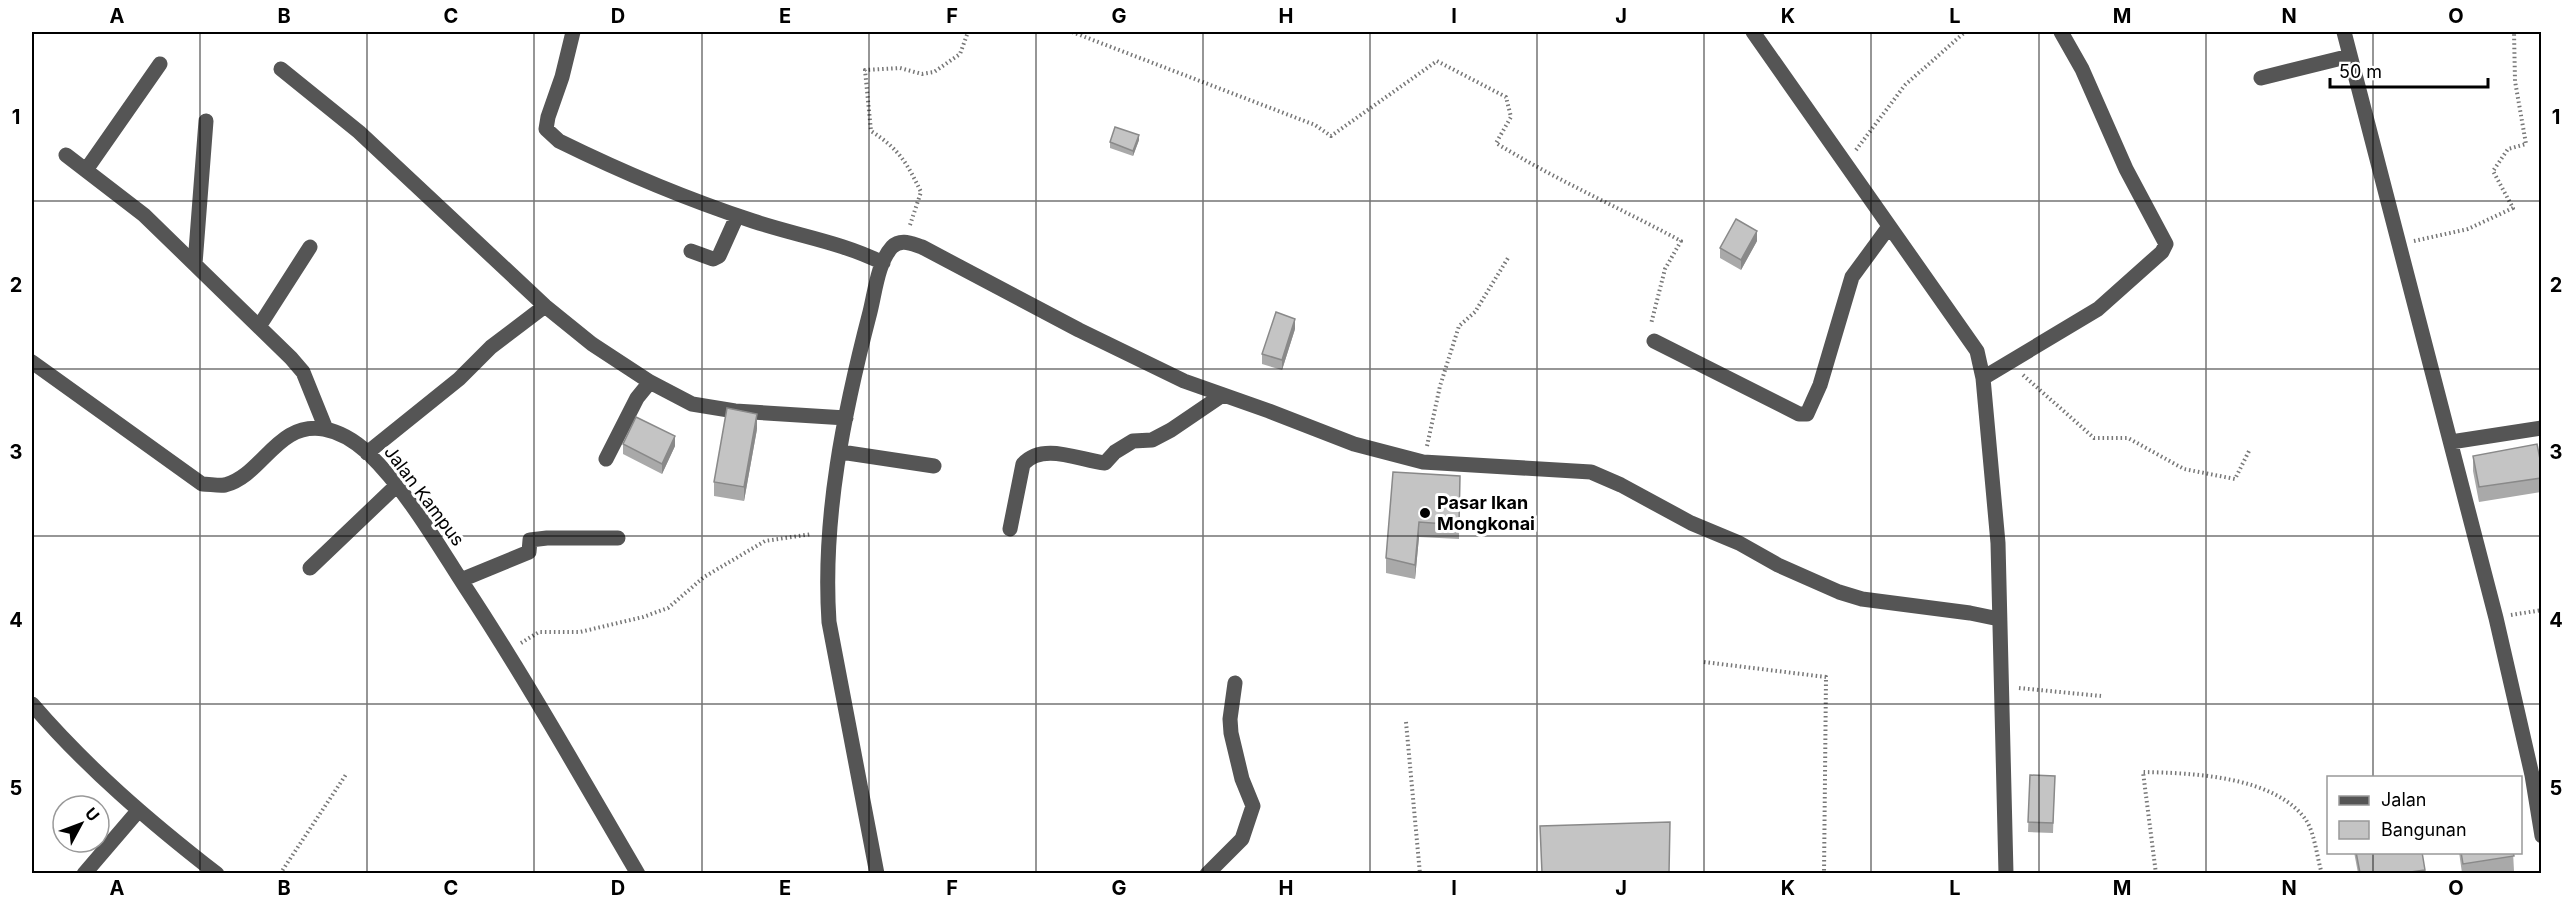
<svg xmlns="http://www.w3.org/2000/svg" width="2573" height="905" font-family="Inter,sans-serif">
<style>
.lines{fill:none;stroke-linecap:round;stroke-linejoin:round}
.path{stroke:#777;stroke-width:4;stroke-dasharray:1.5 3;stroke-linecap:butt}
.minor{stroke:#555;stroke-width:15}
.wall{fill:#a9a9a9}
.shaded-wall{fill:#898989}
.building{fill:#c4c4c4;stroke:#898989;stroke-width:1.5}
.grid{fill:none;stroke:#000;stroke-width:1.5;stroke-opacity:0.55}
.poi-dot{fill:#000;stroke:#fff;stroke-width:2}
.labels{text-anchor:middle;stroke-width:6;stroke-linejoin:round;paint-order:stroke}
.street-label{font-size:18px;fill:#000;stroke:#fff}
.poi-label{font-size:18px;font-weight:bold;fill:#000;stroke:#fff;text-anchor:start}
.neatline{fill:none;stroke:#000;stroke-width:2}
.grid-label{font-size:20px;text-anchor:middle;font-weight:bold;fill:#000}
</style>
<rect width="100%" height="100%" fill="#fff"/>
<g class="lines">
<path class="path" d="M 1072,32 L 1315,125 L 1331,136 L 1437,61 L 1506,97 L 1511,117 L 1496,143 C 1556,180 1620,208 1681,241 L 1665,269 L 1651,324
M 1856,150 L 1905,85 L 1965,32
M 910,225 L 921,192 C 907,163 899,149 871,131 L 865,70 L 900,68 L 922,74 L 934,72 L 960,54 L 968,32
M 2414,241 L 2468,229 L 2513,208 L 2493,171 L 2508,149 L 2526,144 L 2515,81 L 2514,32
M 2023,375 L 2094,438 L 2128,438 L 2184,469 L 2235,479 L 2250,449
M 1427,446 L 1440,386 L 1459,326 L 1475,312 L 1508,258
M 2511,615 L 2542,610
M 521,643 L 539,632 L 580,632 L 643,617 L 668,608 L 704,577 L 765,541 L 812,534
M 1704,662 L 1826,677 L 1824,874
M 2019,688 L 2101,696
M 1406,722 L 1420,874
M 280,874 L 347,773
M 2156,874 L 2143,772 C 2192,773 2275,776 2306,820 C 2315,834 2317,858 2322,874"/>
<path class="minor" d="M 573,32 L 562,77 L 548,117 L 546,129 L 559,141 C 622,172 686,199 753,221 C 798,236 841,242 883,263
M 1753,32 L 1977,351 L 1983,378 L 1998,543 L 2006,874
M 2344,32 L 2496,618 L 2532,775 L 2542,836
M 281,69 L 359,132 L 545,306 L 592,344 L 650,382 L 692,404 L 735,411 L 846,418
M 2261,78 L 2350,56
M 66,155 L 144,215 L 291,358 L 303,372 L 326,429
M 86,170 L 160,64
M 691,251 L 713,259 L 719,256 L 737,216
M 195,264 L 206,121
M 260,325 L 310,247
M 1654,341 L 1799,414 L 1807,414 L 1820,385 L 1852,277 L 1888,228
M 32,362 L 202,484 C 209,484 219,486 225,485 C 263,475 277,421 324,429 C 341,432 356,442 368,453 C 407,491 435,540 464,585 C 526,679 581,777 638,874
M 1983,378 L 2098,309 L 2162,252 L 2166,244 L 2126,169 L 2082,69 L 2061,32
M 2451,442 L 2542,428
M 841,452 L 934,466
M 367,453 L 459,379 L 491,347 L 545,306
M 606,459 L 637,398 L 650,382
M 1010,529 L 1023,464 C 1043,442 1079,460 1105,463 L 1115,452 L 1133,441 L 1152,440 L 1171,430 L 1221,396
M 310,568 L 396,486
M 461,580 L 529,552 L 530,540 L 547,538 L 618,538
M 32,704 C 87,768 150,822 217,874
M 84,874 L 138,811
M 877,874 L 829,622 C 822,518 844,412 870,312 C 875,292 878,262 892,247 C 901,238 912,244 922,247 L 1079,330 L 1184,381 L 1269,411 L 1354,444 L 1423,462 L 1591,472 L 1621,485 L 1691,523 L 1739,543 L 1778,565 L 1839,592 L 1862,599 L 1970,613 L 1999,619
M 1207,874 L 1242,839 L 1253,806 L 1242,779 L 1231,733 L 1230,719 L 1235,683"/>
</g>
<path class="wall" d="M 1139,140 L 1133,156 L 1110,148 L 1110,142 Z
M 1757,241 L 1741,270 L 1720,258 L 1720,248 Z
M 1295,329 L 1282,370 L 1262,364 L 1262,354 Z
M 757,429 L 744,501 L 714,496 L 714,482 Z
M 623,444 L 675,446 L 662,474 L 623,454 Z
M 2473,456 L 2541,464 L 2541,492 L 2479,502 L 2473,471 Z
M 1460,476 L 1459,539 L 1419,537 L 1415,579 L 1386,573 L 1386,558 Z
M 2030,775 L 2055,776 L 2053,833 L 2028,832 Z
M 2354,852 L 2422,852 L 2425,873 L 2358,873 Z
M 2459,852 L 2513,852 L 2514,871 L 2498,873 L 2462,873 Z"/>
<path class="shaded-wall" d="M 1139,135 L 1139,140 L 1133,156 L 1133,151 Z
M 1757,231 L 1757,241 L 1741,270 L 1741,260 Z
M 1295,319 L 1295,329 L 1282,370 L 1282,360 Z
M 757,414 L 757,429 L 744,501 L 744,487 Z
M 675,436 L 675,446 L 662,474 L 662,464 Z
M 1419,522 L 1419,537 L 1415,579 L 1415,565 Z"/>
<path class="building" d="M 1115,127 L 1139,135 L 1133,151 L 1110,142 Z
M 1736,219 L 1757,231 L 1741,260 L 1720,248 Z
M 1276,312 L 1295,319 L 1282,360 L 1262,354 Z
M 727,408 L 757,414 L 744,487 L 714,482 Z
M 636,417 L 675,436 L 662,464 L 623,444 Z
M 2537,444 L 2541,464 L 2541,478 L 2479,487 L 2473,456 Z
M 1393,472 L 1460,476 L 1459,525 L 1419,522 L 1415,565 L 1386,558 Z
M 2030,775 L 2055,776 L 2053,823 L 2028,822 Z
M 1670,822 L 1669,873 L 1542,873 L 1540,826 Z
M 2356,852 L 2422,852 L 2425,870 L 2403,873 L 2360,873 Z
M 2461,852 L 2513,852 L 2514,856 L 2463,864 Z"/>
<path class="grid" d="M 200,32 L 200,874M 367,32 L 367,874M 534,32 L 534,874M 702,32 L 702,874M 869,32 L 869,874M 1036,32 L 1036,874M 1203,32 L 1203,874M 1370,32 L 1370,874M 1537,32 L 1537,874M 1704,32 L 1704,874M 1871,32 L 1871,874M 2039,32 L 2039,874M 2206,32 L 2206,874M 2373,32 L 2373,778M 32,201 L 2542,201M 32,369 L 2542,369M 32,536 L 2542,536M 32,704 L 2542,704M 2373,852 L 2373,874"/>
<circle class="poi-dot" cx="1425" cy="513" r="6"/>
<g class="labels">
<g class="street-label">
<text transform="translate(424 496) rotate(53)" y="6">Jalan Kampus</text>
</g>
<g class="poi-label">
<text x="1437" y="509">Pasar Ikan<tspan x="1437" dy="21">Mongkonai</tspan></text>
</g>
</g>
<rect width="2573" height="905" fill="none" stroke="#ffffff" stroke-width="66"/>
<rect x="2327" y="776" width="195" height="78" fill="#ffffff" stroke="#999999" stroke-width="1.5"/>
<rect x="2339" y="796" width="30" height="9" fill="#555555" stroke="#999999" stroke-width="1.5"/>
<text x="2381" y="806" font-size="18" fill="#000000">Jalan</text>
<rect x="2339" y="821" width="30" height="18" fill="#c4c4c4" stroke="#999999" stroke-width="1.5"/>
<text x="2381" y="836" font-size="18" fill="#000000">Bangunan</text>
<g transform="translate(81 824) rotate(49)"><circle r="28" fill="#ffffff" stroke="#999999" stroke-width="1.5"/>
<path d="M0-4.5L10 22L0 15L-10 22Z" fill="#000000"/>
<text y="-9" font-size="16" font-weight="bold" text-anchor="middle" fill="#000000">U</text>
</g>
<path d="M2330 78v9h158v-9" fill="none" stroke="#000000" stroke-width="3"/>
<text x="2339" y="78" font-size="18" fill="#000000" stroke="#ffffff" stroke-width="4.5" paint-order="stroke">50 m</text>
<rect x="33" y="33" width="2507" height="839" class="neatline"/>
<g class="grid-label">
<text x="117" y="23">A</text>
<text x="284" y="23">B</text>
<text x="451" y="23">C</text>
<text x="618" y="23">D</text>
<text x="785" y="23">E</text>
<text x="952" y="23">F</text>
<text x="1119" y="23">G</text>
<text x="1286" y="23">H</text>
<text x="1454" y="23">I</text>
<text x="1621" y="23">J</text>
<text x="1788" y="23">K</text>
<text x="1955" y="23">L</text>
<text x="2122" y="23">M</text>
<text x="2289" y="23">N</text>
<text x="2456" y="23">O</text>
<text x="16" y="124">1</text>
<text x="2556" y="124">1</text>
<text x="16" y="292">2</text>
<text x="2556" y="292">2</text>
<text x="16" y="459">3</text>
<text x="2556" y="459">3</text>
<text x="16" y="627">4</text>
<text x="2556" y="627">4</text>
<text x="16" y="795">5</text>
<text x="2556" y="795">5</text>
<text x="117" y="895">A</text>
<text x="284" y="895">B</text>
<text x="451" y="895">C</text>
<text x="618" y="895">D</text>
<text x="785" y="895">E</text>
<text x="952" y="895">F</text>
<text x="1119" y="895">G</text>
<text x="1286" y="895">H</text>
<text x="1454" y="895">I</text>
<text x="1621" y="895">J</text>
<text x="1788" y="895">K</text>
<text x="1955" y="895">L</text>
<text x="2122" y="895">M</text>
<text x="2289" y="895">N</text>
<text x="2456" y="895">O</text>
</g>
</svg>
